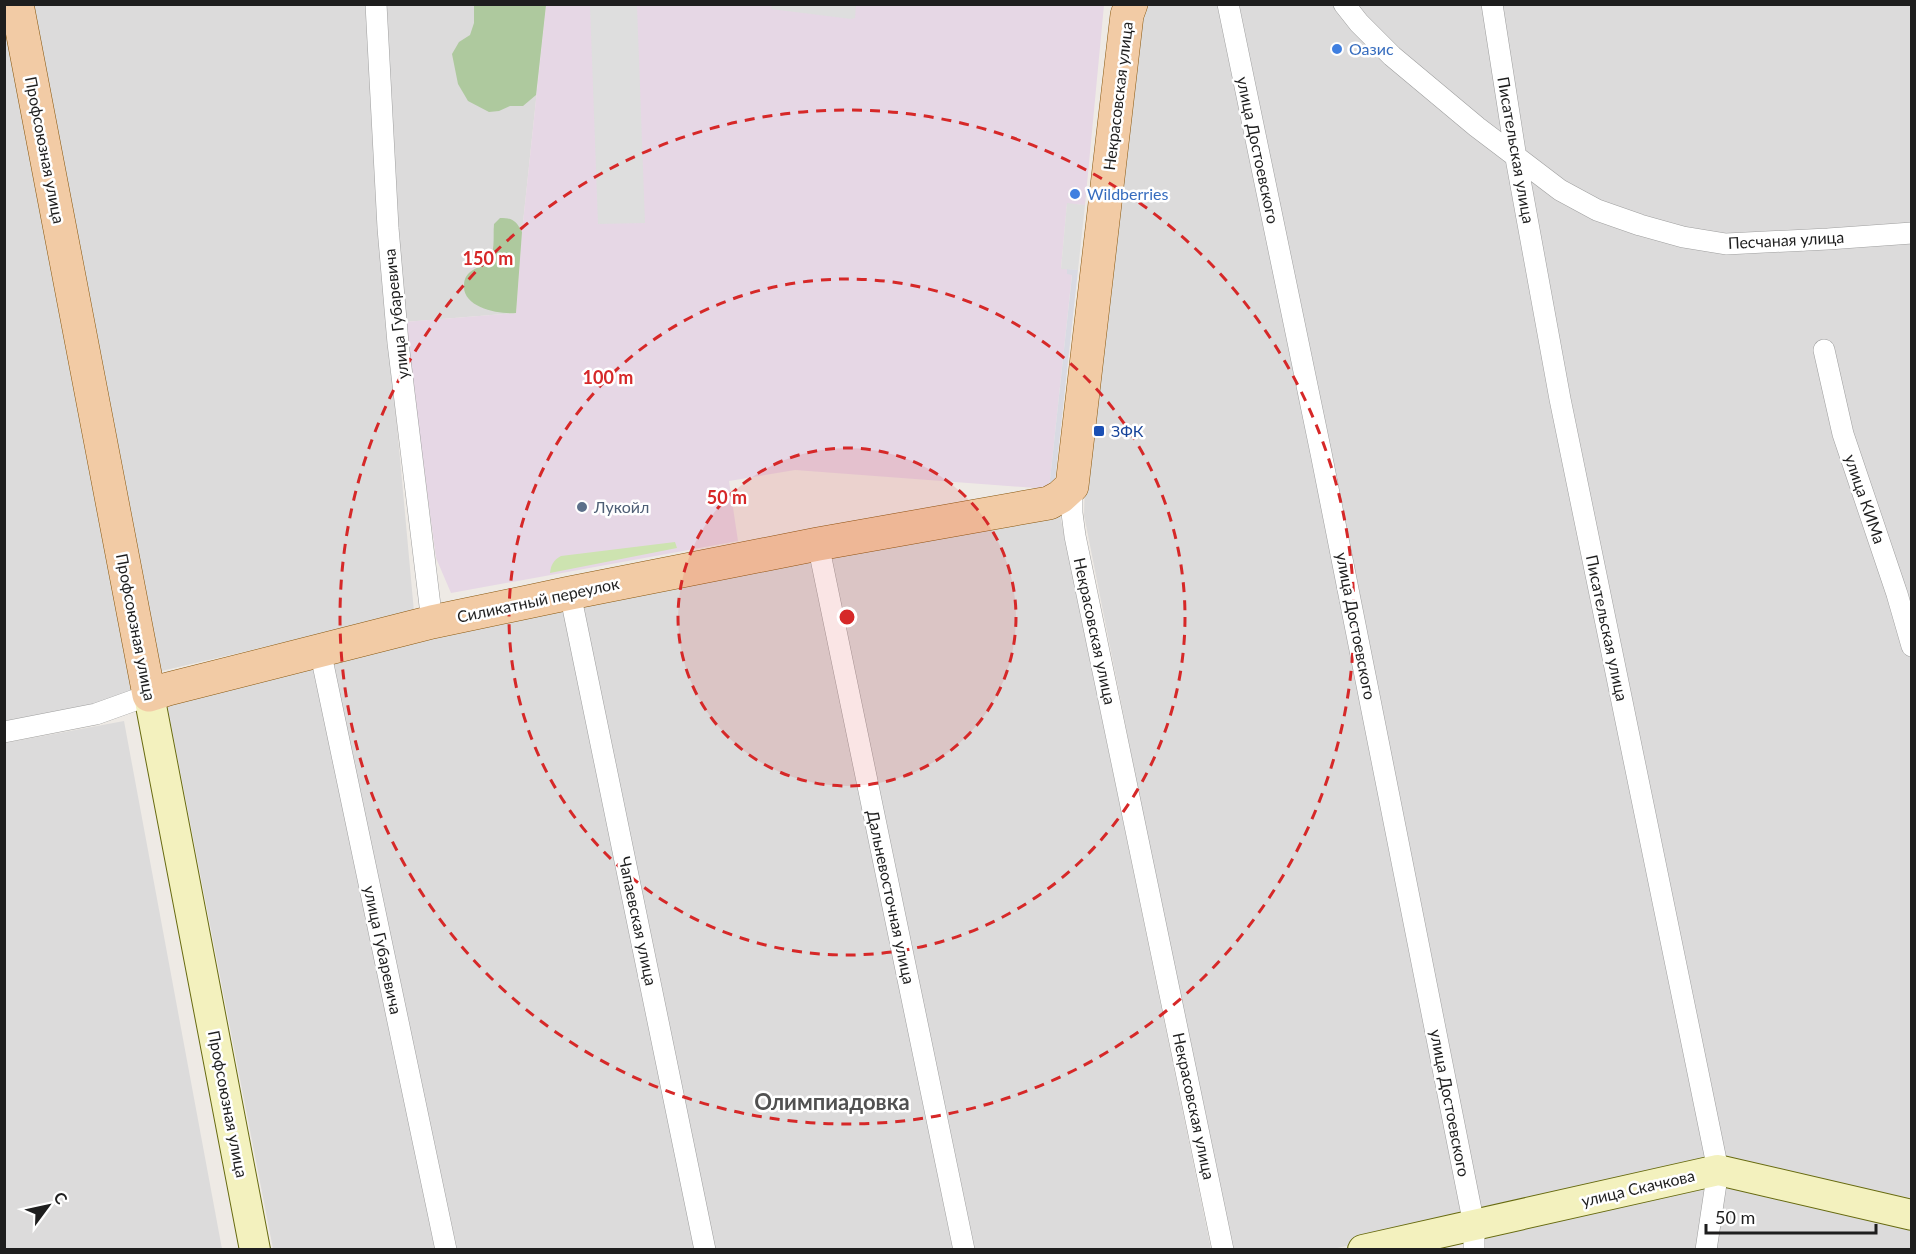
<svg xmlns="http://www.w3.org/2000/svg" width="1916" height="1254" font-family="Lato,sans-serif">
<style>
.residential{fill:#dcdbdb}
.industrial{fill:#e6d7e5}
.grass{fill:#cde3b0}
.forest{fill:#aec99e}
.parking{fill:#dedede}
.plaza{fill:#d9dae3}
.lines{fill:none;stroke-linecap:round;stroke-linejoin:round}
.street-casing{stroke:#9f9f9f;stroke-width:22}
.secondary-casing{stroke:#676a10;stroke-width:32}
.primary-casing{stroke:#88570f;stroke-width:34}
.street{stroke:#fff;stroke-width:21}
.secondary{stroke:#f3f1be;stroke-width:30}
.primary{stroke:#f2cba5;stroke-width:33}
.ring{fill:none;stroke:#d62828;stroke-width:3;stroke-dasharray:10 8}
.shop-dot{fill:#3f7fe0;stroke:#fff;stroke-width:2}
.transit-dot{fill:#1a4fb4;stroke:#fff;stroke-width:2}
.service-dot{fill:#5c6f8a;stroke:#fff;stroke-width:2}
.labels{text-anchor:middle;stroke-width:5;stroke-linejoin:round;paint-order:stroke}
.shop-label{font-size:16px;fill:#366cbe;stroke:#fff;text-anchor:start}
.street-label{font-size:16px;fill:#1e1e1e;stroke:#fff}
.transit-label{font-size:16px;fill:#164399;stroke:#fff;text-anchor:start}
.service-label{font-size:16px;fill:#4e5e75;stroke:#fff;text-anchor:start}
.district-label{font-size:22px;font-weight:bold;fill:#515151;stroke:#fff}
.centre{fill:#d62828;stroke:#fff;stroke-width:3}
.ring-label{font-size:18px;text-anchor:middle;font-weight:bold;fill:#d62828;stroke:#fff;stroke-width:5;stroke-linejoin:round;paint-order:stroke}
</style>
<rect width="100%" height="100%" fill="#eeeae5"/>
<path class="residential" d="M 1146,4 L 1911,5 L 1911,1198 L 1723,1162 L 1333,1249 L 1229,1249 L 1084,515 L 1085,479 L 1137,20 Z
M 26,5 L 371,5 L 387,316 L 414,612 L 157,672 Z
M 383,5 L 546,5 L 522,232 L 516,313 L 404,322 Z
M 4,19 L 133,692 L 98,707 L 4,724 Z
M 1059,510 L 1211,1249 L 970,1249 L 826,553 Z
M 813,556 L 953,1249 L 273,1249 L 166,698 Z
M 124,721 L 222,1249 L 5,1249 L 5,743 Z
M 1711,1178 L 1911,1225 L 1912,1249 L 1481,1250 L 1481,1231 Z"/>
<path class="industrial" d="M 546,5 L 1104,5 L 1085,205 L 1067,204 L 1061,269 L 1067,269 L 1067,273 L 1072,274 L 1049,489 L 795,470 L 729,481 L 738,541 L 451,593 L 436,558 L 404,322 L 516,313 L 522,232 Z"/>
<path class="grass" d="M 675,542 L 677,548 L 550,573 C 551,564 554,560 561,556 Z"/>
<path class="forest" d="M 474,5 L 546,5 L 536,95 L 523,106 L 510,106 L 499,111 L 489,112 L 468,101 L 458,84 L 452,54 L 459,42 L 470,35 L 474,23 Z
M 500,218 C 513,218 516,221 522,232 L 516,313 C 500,315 463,308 464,286 C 464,281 465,277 469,273 C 476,266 486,267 491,257 C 495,247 493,234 494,224 Z"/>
<path class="parking" d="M 590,5 L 637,5 L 645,223 L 598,224 Z
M 772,5 L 772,4 L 856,5 L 855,18 L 851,19 L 771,9 Z
M 1067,203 L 1085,205 L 1078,270 L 1061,269 Z"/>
<path class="plaza" d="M 1067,269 L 1078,270 L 1055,481 L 1049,489 L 1072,275 L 1067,274 Z"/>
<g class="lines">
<g class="street-casing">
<path id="street" d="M 376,4 L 388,228 L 398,343 L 432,622
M 1228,4 L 1321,453 L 1474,1225 L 1474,1250
M 1344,4 L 1359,23 L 1392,56 L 1477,127 L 1560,190 L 1597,210 L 1640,225 L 1683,237 L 1726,244 L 1828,239 L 1912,233
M 1492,4 L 1516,158 L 1560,399 L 1718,1170 L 1706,1250
M 1824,350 L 1843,434 L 1897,594 L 1912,646
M 1072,486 L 1072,513 L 1075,536 L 1223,1250
M 818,544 L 964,1250
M 570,593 L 705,1250
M 320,650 L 446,1250
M 4,732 L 96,714 L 149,695"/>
</g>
<g class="secondary-casing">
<path id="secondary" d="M 149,695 L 255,1250
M 1363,1250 L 1718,1170 L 1912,1215"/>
</g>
<g class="primary-casing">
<path id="primary" d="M 17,4 L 149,695 L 168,689 L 432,622 L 570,593 L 818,544 L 1049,503 L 1060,497 L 1072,486 L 1127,15 L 1131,4"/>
</g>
<use href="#street" class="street"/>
<use href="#secondary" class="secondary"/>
<use href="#primary" class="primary"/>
</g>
<circle cx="847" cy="617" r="169" fill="#d62828" fill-opacity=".12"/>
<g class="ring">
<circle cx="847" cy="617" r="169"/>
<circle cx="847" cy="617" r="338"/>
<circle cx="847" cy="617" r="507"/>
</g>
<g class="shop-dot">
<circle cx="1337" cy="49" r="6"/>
<circle cx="1075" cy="194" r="6"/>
</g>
<rect class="transit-dot" x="1093" y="425" width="12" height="12" rx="3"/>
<circle class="service-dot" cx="582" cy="507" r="6"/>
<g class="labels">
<g class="shop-label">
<text x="1349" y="55">Оазис</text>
<text x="1087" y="200">Wildberries</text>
</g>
<g class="street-label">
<text transform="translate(1118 96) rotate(-83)" y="6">Некрасовская улица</text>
<text transform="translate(45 150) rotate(79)" y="6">Профсоюзная улица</text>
<text transform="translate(1258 150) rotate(78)" y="6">улица Достоевского</text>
<text transform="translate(1516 150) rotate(80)" y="6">Писательская улица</text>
<text transform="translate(1786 240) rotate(-3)" y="6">Песчаная улица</text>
<text transform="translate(396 314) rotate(-96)" y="6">улица Губаревича</text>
<text transform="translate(1865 499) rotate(71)" y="6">улица КИМа</text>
<text transform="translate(538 600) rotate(-12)" y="6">Силикатный переулок</text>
<text transform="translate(1356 626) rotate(79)" y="6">улица Достоевского</text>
<text transform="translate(136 627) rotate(79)" y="6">Профсоюзная улица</text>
<text transform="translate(1607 628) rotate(78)" y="6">Писательская улица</text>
<text transform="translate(1095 631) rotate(78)" y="6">Некрасовская улица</text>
<text transform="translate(891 897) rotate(78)" y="6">Дальневосточная улица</text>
<text transform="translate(638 921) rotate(78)" y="6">Чапаевская улица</text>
<text transform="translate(383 950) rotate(78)" y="6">улица Губаревича</text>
<text transform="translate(1450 1103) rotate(79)" y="6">улица Достоевского</text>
<text transform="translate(228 1104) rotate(79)" y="6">Профсоюзная улица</text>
<text transform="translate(1194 1106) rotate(78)" y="6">Некрасовская улица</text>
<text transform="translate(1638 1188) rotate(-13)" y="6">улица Скачкова</text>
</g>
<g class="transit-label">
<text x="1111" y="437">ЗФК</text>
</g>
<g class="service-label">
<text x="594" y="513">Лукойл</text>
</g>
<g class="district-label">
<text x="832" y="1110">Олимпиадовка</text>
</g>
</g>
<circle cx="847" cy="617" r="9" class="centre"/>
<g class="ring-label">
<text x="488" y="265">150 m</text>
<text x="608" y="384">100 m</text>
<text x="727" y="504">50 m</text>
</g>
<rect width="1916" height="1254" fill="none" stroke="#1e1e1e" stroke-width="12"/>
<g transform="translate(48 1206) rotate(57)" stroke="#ffffff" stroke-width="4.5" paint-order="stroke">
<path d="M0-4.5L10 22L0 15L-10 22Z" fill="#1e1e1e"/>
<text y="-9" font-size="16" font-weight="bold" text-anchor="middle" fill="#1e1e1e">С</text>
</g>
<path d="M1706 1224v9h170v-9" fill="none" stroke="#1e1e1e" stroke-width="3"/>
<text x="1715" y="1224" font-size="18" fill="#1e1e1e" stroke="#ffffff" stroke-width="4.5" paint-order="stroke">50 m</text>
</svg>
